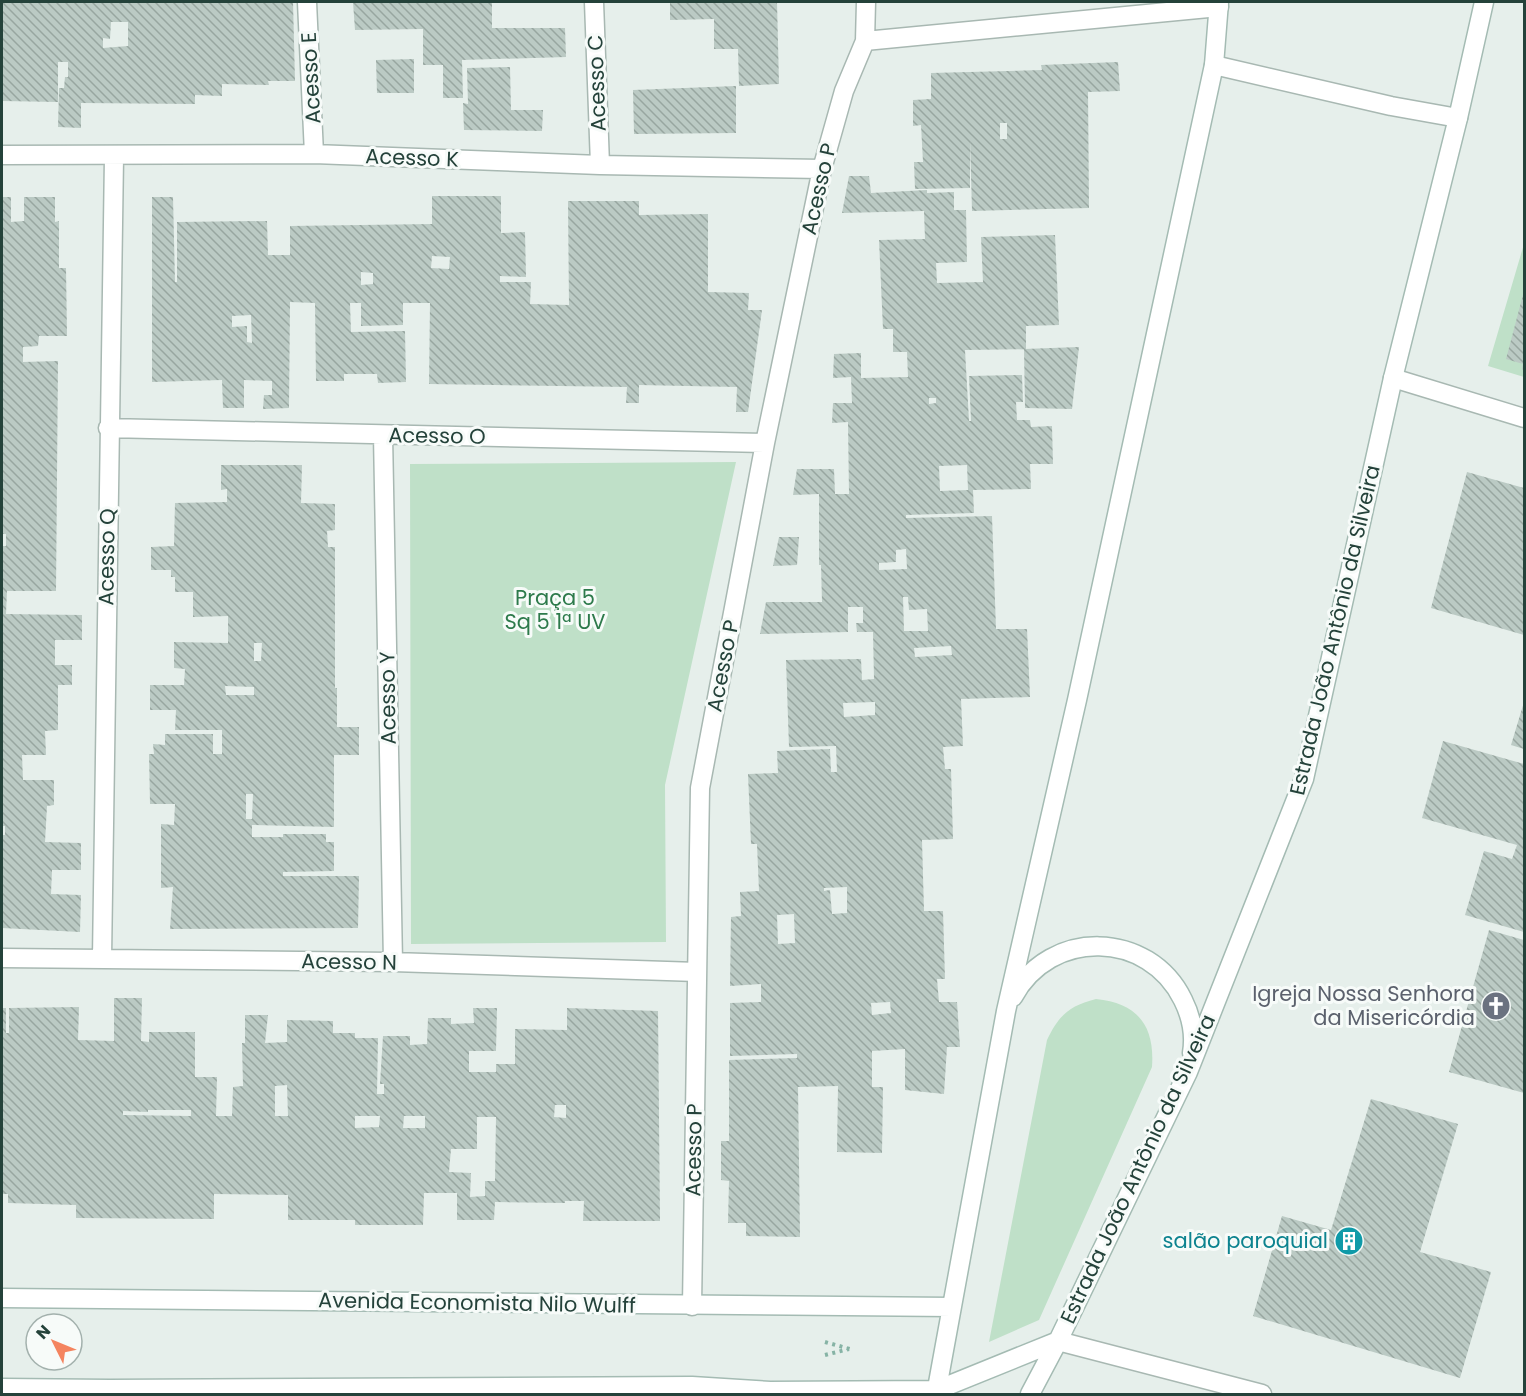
<svg xmlns="http://www.w3.org/2000/svg" width="1526" height="1396" font-family="Poppins,sans-serif">
<style>
.park{fill:#bfe0c8}
.building{fill:url(#building-back-hatch);fill-rule:evenodd}
.lines{fill:none;stroke-linecap:round;stroke-linejoin:round}
.lane-casing{stroke:#a8b8b2;stroke-width:21}
.street-casing{stroke:#a8b8b2;stroke-width:21}
.secondary-casing{stroke:#a4bbb3;stroke-width:21}
.path{stroke:#86b3a5;stroke-width:4;stroke-dasharray:3 4.5;stroke-linecap:butt}
.lane{stroke:#fff;stroke-width:18}
.street{stroke:#fff;stroke-width:18}
.secondary{stroke:#fff;stroke-width:18}
.labels{text-anchor:middle;stroke-width:6;stroke-linejoin:round;paint-order:stroke}
.street-label{font-size:21px;fill:#24423a;stroke:#f7fbf9}
.park-label{font-size:21px;fill:#2d7a4b;stroke:#f7fbf9}
.worship-label{font-size:21px;fill:#5b616d;stroke:#f7fbf9;text-anchor:end}
.culture-label{font-size:21px;fill:#0d838f;stroke:#f7fbf9;text-anchor:end}
</style>
<defs>
<pattern id="building-back-hatch" width="6" height="6" patternUnits="userSpaceOnUse" patternTransform="scale(1.5)"><rect width="6" height="6" fill="#bbcac4"/><path d="M-1 5l2 2M0 0l6 6M5-1l2 2" fill="none" stroke="#98a6a0"/></pattern>
</defs>
<rect width="100%" height="100%" fill="#e6efeb"/>
<path class="park" d="M 1524,244 L 1524,377 L 1488,366 Z
M 736,462 L 665,785 L 666,942 L 411,944 L 410,464 Z
M 1096,999 C 1137,1003 1155,1025 1152,1067 L 1039,1320 L 989,1342 L 1047,1040 C 1059,1015 1069,1006 1096,999 Z"/>
<path class="building" d="M 2,2 L 293,2 L 295,81 L 268,81 L 269,85 L 222,84 L 222,96 L 195,95 L 195,104 L 81,103 L 81,128 L 58,127 L 59,88 L 64,88 L 65,77 L 68,77 L 68,62 L 58,62 L 58,102 L 2,101 ZM 111,22 L 128,22 L 128,46 L 103,48 L 103,38 L 110,39 Z
M 353,2 L 492,2 L 492,28 L 565,28 L 566,57 L 462,60 L 463,98 L 443,98 L 443,65 L 423,65 L 423,29 L 355,30 Z
M 670,2 L 777,2 L 779,84 L 739,86 L 738,49 L 714,49 L 714,19 L 670,20 Z
M 414,59 L 414,93 L 377,93 L 376,60 Z
M 1118,62 L 1120,91 L 1088,92 L 1089,208 L 972,211 L 970,140 L 970,188 L 915,189 L 914,162 L 923,162 L 921,125 L 913,126 L 913,100 L 931,99 L 931,73 L 1042,70 L 1041,65 ZM 1000,123 L 1007,123 L 1007,139 L 1000,139 Z
M 510,67 L 511,110 L 543,110 L 542,131 L 464,130 L 463,103 L 468,104 L 467,68 Z
M 736,86 L 736,133 L 634,134 L 633,90 Z
M 849,176 L 869,176 L 871,193 L 927,190 L 927,193 L 954,192 L 954,210 L 966,210 L 967,262 L 936,263 L 937,283 L 983,282 L 981,237 L 1055,235 L 1059,325 L 1026,326 L 1026,349 L 965,350 L 969,421 L 971,421 L 969,376 L 1022,375 L 1023,402 L 1016,402 L 1017,420 L 1030,420 L 1031,427 L 1052,426 L 1053,464 L 1030,464 L 1031,489 L 973,490 L 974,513 L 906,515 L 906,518 L 992,516 L 996,629 L 1027,629 L 1030,697 L 961,699 L 963,746 L 943,747 L 945,769 L 951,769 L 953,839 L 922,840 L 924,911 L 943,911 L 945,979 L 937,979 L 939,1002 L 957,1002 L 960,1047 L 947,1047 L 944,1094 L 905,1090 L 905,1049 L 872,1051 L 872,1087 L 883,1087 L 882,1153 L 837,1152 L 838,1086 L 798,1087 L 800,1237 L 746,1236 L 746,1223 L 728,1223 L 729,1181 L 721,1180 L 721,1141 L 729,1141 L 729,1060 L 797,1058 L 797,1054 L 730,1056 L 730,1003 L 761,1002 L 761,984 L 730,986 L 731,917 L 741,916 L 740,892 L 759,891 L 757,844 L 751,844 L 748,774 L 778,773 L 777,751 L 830,749 L 831,772 L 837,772 L 836,746 L 789,747 L 786,660 L 861,659 L 862,680 L 874,679 L 873,632 L 857,632 L 856,623 L 863,623 L 863,607 L 848,607 L 848,632 L 760,634 L 766,602 L 822,602 L 821,565 L 819,565 L 819,494 L 793,495 L 797,469 L 834,469 L 835,494 L 849,494 L 848,422 L 832,423 L 833,403 L 852,403 L 851,377 L 833,378 L 834,354 L 861,353 L 861,378 L 908,377 L 907,352 L 893,352 L 893,329 L 883,329 L 879,240 L 925,239 L 924,211 L 842,213 ZM 929,398 L 936,398 L 936,403 L 929,404 ZM 967,465 L 968,490 L 940,491 L 939,466 ZM 906,549 L 907,569 L 879,570 L 879,563 L 896,562 L 896,550 ZM 903,597 L 908,597 L 909,610 L 927,609 L 928,631 L 904,631 ZM 951,646 L 952,655 L 915,657 L 914,648 ZM 875,702 L 875,715 L 844,717 L 843,703 ZM 847,887 L 847,913 L 832,914 L 830,890 L 824,891 L 824,888 ZM 794,914 L 795,943 L 778,944 L 777,915 ZM 890,1002 L 891,1013 L 872,1015 L 871,1003 Z
M 432,196 L 501,196 L 501,233 L 525,232 L 526,277 L 500,276 L 500,282 L 531,282 L 530,304 L 569,305 L 568,201 L 639,201 L 639,215 L 708,214 L 708,292 L 749,293 L 748,310 L 762,310 L 748,412 L 736,412 L 737,387 L 639,385 L 639,403 L 626,403 L 627,387 L 429,384 L 430,303 L 403,303 L 403,325 L 361,326 L 361,303 L 350,303 L 351,332 L 405,331 L 406,382 L 378,383 L 377,374 L 344,374 L 344,381 L 316,381 L 315,303 L 290,302 L 289,408 L 263,409 L 264,395 L 272,395 L 272,381 L 244,380 L 244,408 L 223,408 L 222,380 L 152,382 L 152,197 L 173,197 L 175,282 L 177,282 L 177,222 L 267,221 L 268,255 L 290,255 L 290,226 L 432,224 ZM 432,256 L 450,257 L 449,269 L 431,268 ZM 361,272 L 373,273 L 373,284 L 361,285 ZM 251,315 L 252,343 L 247,342 L 247,326 L 232,327 L 232,316 Z
M 2,197 L 11,197 L 11,222 L 24,221 L 24,197 L 55,197 L 55,222 L 59,221 L 59,268 L 66,268 L 67,336 L 39,336 L 38,346 L 23,347 L 23,362 L 58,361 L 56,591 L 7,591 L 6,614 L 82,615 L 82,640 L 55,640 L 55,665 L 72,665 L 72,685 L 58,685 L 58,730 L 45,731 L 46,755 L 22,755 L 23,780 L 54,780 L 54,805 L 47,806 L 45,842 L 81,843 L 81,870 L 52,870 L 51,894 L 81,895 L 80,932 L 2,928 L 2,835 L 5,835 L 5,826 L 2,826 L 2,546 L 6,546 L 6,534 L 2,534 Z
M 1524,291 L 1524,370 L 1522,369 L 1523,364 L 1506,359 Z
M 1079,347 L 1072,409 L 1025,408 L 1024,349 Z
M 221,465 L 302,465 L 301,503 L 335,504 L 335,530 L 327,531 L 328,547 L 335,547 L 335,688 L 337,688 L 337,727 L 359,727 L 359,755 L 334,755 L 334,827 L 252,825 L 252,837 L 283,837 L 283,834 L 326,834 L 326,842 L 334,842 L 334,871 L 283,872 L 283,876 L 359,876 L 358,928 L 170,929 L 173,887 L 161,888 L 161,824 L 174,825 L 175,804 L 150,804 L 149,754 L 154,754 L 153,744 L 165,745 L 165,734 L 213,734 L 213,754 L 222,754 L 222,730 L 175,730 L 176,710 L 150,710 L 150,685 L 184,685 L 185,669 L 174,668 L 174,642 L 228,643 L 228,616 L 193,617 L 193,592 L 175,592 L 175,577 L 171,577 L 171,570 L 151,570 L 151,547 L 174,546 L 175,503 L 227,502 L 227,489 L 221,490 ZM 254,643 L 262,643 L 261,661 L 254,661 ZM 225,686 L 254,687 L 254,695 L 226,695 ZM 246,794 L 253,794 L 252,819 L 246,819 Z
M 1467,472 L 1524,488 L 1524,635 L 1431,608 Z
M 779,537 L 799,537 L 797,565 L 773,566 Z
M 1524,702 L 1524,749 L 1511,745 Z
M 1443,741 L 1524,764 L 1524,932 L 1465,915 L 1484,851 L 1512,859 L 1517,845 L 1422,818 Z
M 1489,930 L 1524,940 L 1524,1093 L 1449,1072 Z
M 114,998 L 142,998 L 141,1041 L 149,1042 L 149,1032 L 195,1032 L 195,1077 L 217,1077 L 216,1116 L 232,1116 L 233,1087 L 243,1086 L 242,1043 L 245,1043 L 245,1015 L 268,1015 L 265,1043 L 287,1042 L 287,1020 L 333,1021 L 333,1033 L 355,1033 L 355,1038 L 378,1038 L 377,1094 L 384,1094 L 384,1084 L 380,1084 L 383,1036 L 410,1036 L 410,1045 L 427,1044 L 428,1018 L 451,1018 L 451,1024 L 474,1023 L 473,1008 L 497,1008 L 496,1051 L 469,1051 L 469,1072 L 496,1072 L 496,1064 L 515,1064 L 515,1029 L 567,1030 L 567,1008 L 658,1011 L 660,1221 L 583,1221 L 584,1201 L 565,1201 L 565,1203 L 495,1202 L 494,1220 L 457,1220 L 457,1193 L 424,1193 L 423,1225 L 355,1225 L 355,1220 L 288,1220 L 288,1195 L 214,1194 L 214,1219 L 76,1218 L 76,1205 L 8,1203 L 8,1194 L 2,1194 L 2,1008 L 6,1008 L 6,1033 L 9,1033 L 9,1008 L 79,1007 L 78,1040 L 114,1041 ZM 287,1085 L 288,1116 L 275,1116 L 275,1086 ZM 555,1105 L 566,1105 L 566,1118 L 554,1117 ZM 148,1110 L 191,1110 L 191,1116 L 123,1115 L 123,1111 L 148,1112 ZM 355,1116 L 380,1116 L 379,1127 L 355,1128 ZM 404,1116 L 425,1116 L 425,1128 L 403,1128 ZM 477,1117 L 496,1117 L 495,1181 L 485,1181 L 485,1196 L 470,1197 L 471,1173 L 449,1172 L 451,1149 L 477,1149 Z
M 1371,1099 L 1458,1124 L 1420,1252 L 1491,1272 L 1460,1378 L 1253,1316 L 1282,1216 L 1331,1230 Z"/>
<g class="lines">
<g class="lane-casing">
<path id="lane" d="M 1214,65 L 1391,106 L 1458,118"/>
</g>
<g class="street-casing">
<path id="street" d="M 307,2 L 314,154
M 594,2 L 600,165
M 865,41 L 1219,7
M 2,155 L 314,154 L 600,165 L 822,169
M 1393,378 L 1524,418
M 108,428 L 765,443
M 383,435 L 393,962
M 2,958 L 393,962 L 697,972
M 102,958 L 114,157
M 692,1306 L 700,788 L 765,443 L 822,169 L 844,91 L 865,41 L 866,2
M 1058,1341 L 1262,1394"/>
</g>
<g class="secondary-casing">
<path id="secondary" d="M 1013,997 C 1050,928 1149,930 1183,1000 C 1191,1016 1195,1035 1192,1053
M 2,1298 L 952,1307
M 2,1388 L 110,1389 L 692,1386 L 770,1391 L 937,1390 L 1058,1341
M 936,1394 L 1006,1011 L 1077,700 L 1214,65 L 1219,2
M 1030,1394 L 1058,1341 L 1188,1072 L 1304,779 L 1393,378 L 1458,118 L 1484,2"/>
</g>
<path class="path" d="M 825,1342 L 850,1349
M 825,1355 L 849,1349"/>
<use href="#lane" class="lane"/>
<use href="#street" class="street"/>
<use href="#secondary" class="secondary"/>
</g>
<defs>
<g id="church-disc" transform="scale(1.5)"><circle r="9.5" fill="#6b7280" stroke="#f7fbf9"/><path d="M-1.2-6h2.4v3.5h3.3v2.4h-3.3V6h-2.4V-.1h-3.3v-2.4h3.3Z" fill="#fff"/></g>
<g id="building-disc" transform="scale(1.5)"><circle r="9.5" fill="#0f9aa8" stroke="#f7fbf9"/><path d="M-4-6H4V6H1V3H-1V6H-4ZM-2.5-4.3h1.7v1.8h-1.7ZM.8-4.3h1.7v1.8H.8ZM-2.5-1h1.7V.8h-1.7ZM.8-1h1.7V.8H.8Z" fill="#fff"/></g>
</defs>
<g fill-rule="evenodd">
<use href="#church-disc" x="1496" y="1006"/>
<use href="#building-disc" x="1349" y="1241"/>
</g>
<g class="labels">
<g class="street-label">
<text transform="translate(311 78) rotate(-93)" y="7">Acesso E</text>
<text transform="translate(597 83) rotate(-92)" y="7">Acesso C</text>
<text transform="translate(412 158) rotate(2)" y="7">Acesso K</text>
<text transform="translate(819 189) rotate(-77)" y="7">Acesso P</text>
<text transform="translate(437 436) rotate(1)" y="7">Acesso O</text>
<text transform="translate(107 557) rotate(-89)" y="7">Acesso Q</text>
<text transform="translate(1335 630) rotate(-77)" y="7">Estrada João Antônio da Silveira</text>
<text transform="translate(723 666) rotate(-79)" y="7">Acesso P</text>
<text transform="translate(388 698) rotate(-91)" y="7">Acesso Y</text>
<text transform="translate(349 962) rotate(1)" y="7">Acesso N</text>
<text transform="translate(694 1150) rotate(-89)" y="7">Acesso P</text>
<text transform="translate(1138 1169) rotate(-65)" y="7">Estrada João Antônio da Silveira</text>
<text transform="translate(477 1303) rotate(1)" y="7">Avenida Economista Nilo Wulff</text>
</g>
<g class="park-label">
<text x="555" y="605">Praça 5<tspan x="555" dy="24">Sq 5 1ª UV</tspan></text>
</g>
<g class="worship-label">
<text x="1475" y="1001">Igreja Nossa Senhora<tspan x="1475" dy="24">da Misericórdia</tspan></text>
</g>
<g class="culture-label">
<text x="1328" y="1248">salão paroquial</text>
</g>
</g>
<rect width="1526" height="1396" fill="none" stroke="#24423a" stroke-width="6"/>
<g transform="translate(54 1342) rotate(313)"><circle r="28" fill="#f7fbf9" stroke="#a3b1ad" stroke-width="1.5"/>
<path d="M0-4.5L10 22L0 15L-10 22Z" fill="#f4845f"/>
<text y="-9" font-size="16" font-weight="bold" text-anchor="middle" fill="#24423a">N</text>
</g>
</svg>
